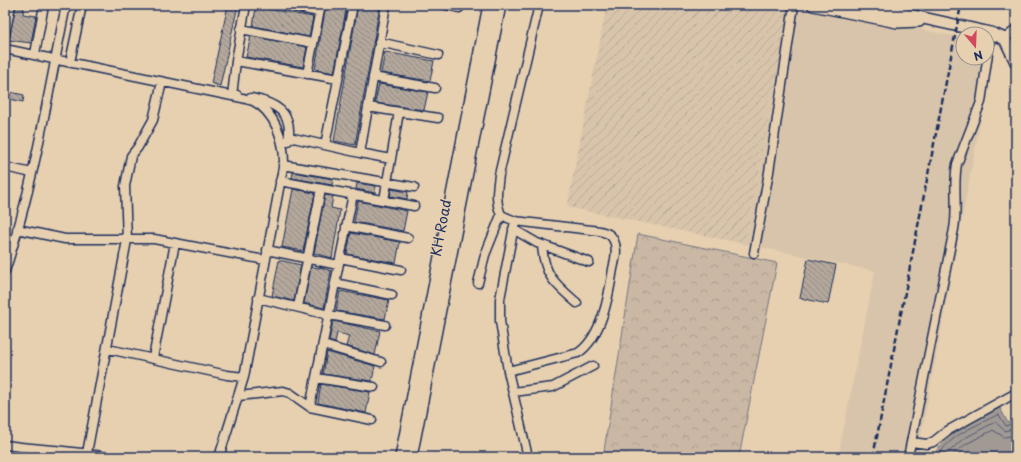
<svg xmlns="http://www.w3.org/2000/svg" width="1021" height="462" font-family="'Playpen Sans',sans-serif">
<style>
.built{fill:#d8c4aa}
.industrial{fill:url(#industrial-furrows)}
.park{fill:url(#park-crowns);stroke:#727481}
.water{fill:#a19994;stroke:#6b6f7e}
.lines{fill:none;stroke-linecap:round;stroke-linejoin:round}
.shore{stroke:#515974;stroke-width:1}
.building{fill:url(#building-back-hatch);stroke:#1b2f5e}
.street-casing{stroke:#1b2f5e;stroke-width:11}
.secondary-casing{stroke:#1b2f5e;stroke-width:14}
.street{stroke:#e7d0b0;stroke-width:8}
.secondary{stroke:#e7d0b0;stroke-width:11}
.rail{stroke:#1b2f5e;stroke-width:2.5;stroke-dasharray:6 3;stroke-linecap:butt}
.labels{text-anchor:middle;stroke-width:3;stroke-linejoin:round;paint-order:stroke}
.street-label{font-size:14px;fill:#1b2f5e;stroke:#e7d0b0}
</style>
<defs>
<pattern id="industrial-furrows" width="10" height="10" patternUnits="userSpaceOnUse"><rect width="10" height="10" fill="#d8c4aa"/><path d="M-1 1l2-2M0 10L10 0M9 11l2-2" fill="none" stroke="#b9a995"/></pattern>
<pattern id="park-crowns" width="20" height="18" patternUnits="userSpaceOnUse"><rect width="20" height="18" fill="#cab8a4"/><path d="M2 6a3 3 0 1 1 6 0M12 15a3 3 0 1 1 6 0" fill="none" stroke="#ad9e90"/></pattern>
<pattern id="building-back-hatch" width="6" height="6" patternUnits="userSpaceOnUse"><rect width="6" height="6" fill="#b4a89c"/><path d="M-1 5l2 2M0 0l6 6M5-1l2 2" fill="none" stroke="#928982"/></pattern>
</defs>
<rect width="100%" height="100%" fill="#e7d0b0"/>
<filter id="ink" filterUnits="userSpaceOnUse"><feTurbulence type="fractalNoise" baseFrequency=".025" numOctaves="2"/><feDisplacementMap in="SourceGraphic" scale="8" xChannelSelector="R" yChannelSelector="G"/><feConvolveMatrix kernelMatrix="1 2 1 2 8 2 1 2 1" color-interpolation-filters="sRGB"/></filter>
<g filter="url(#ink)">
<path class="built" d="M 791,5 L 800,5 L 963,38 L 963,58 L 987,58 L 987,42 L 995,43 L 917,457 L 838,457 L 875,271 L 745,244 Z"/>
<path class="industrial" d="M 607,5 L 791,5 L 745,244 L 567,207 Z"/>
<path class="park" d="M 638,234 L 777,263 L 739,457 L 603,457 Z"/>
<path class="water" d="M 1000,408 L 1008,423 L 1016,418 L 1016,457 L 934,457 C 939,436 982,418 1000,408 Z"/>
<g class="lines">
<path class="shore" d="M 938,457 C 947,436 978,425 997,415 L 999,415 L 1006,426 L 1016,422
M 943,457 L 963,439 L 995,422 L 1005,431 L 1016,428
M 951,457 L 966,444 L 993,430 L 1004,437 L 1016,435"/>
</g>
<path class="building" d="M 16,5 L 24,5 L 23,14 L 36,16 L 31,43 L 8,40 Z
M 228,5 L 238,5 L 220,86 L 211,83 Z
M 326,5 L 347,5 L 334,73 L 315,69 Z
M 358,5 L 380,5 L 355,145 L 334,141 Z
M 256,7 L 313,17 L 309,37 L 253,26 Z
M 251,36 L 307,47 L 303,67 L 246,57 Z
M 385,52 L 434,61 L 430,81 L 381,73 Z
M 379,84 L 428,92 L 424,110 L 375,103 Z
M 5,91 L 24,95 L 23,102 L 5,98 Z
M 293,172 L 333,179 L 332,185 L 292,178 Z
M 357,183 L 376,186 L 375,193 L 356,189 Z
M 293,189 L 315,193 L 303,251 L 282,247 Z
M 391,189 L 408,192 L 407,199 L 390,196 Z
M 325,195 L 333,196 L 331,208 L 340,210 L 332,258 L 314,253 Z
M 358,201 L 407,211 L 403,231 L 354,222 Z
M 351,233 L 400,242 L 396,263 L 347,254 Z
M 808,259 L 836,265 L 828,304 L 800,298 Z
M 279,260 L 301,265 L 294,301 L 272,296 Z
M 311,267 L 320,268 L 320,267 L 331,271 L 324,308 L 304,303 Z
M 340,291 L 389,300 L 385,319 L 336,311 Z
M 333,321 L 380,331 L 375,355 L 346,346 L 349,336 L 337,333 L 335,343 L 329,341 Z
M 327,352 L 375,366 L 372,381 L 323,374 Z
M 321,384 L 370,392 L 366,413 L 318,403 Z"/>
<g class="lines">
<g class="street-casing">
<path id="street" d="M 284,5 L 319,12
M 446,5 L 459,8 L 462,5
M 241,29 L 313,43
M 5,35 L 11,5
M 1005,39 L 1016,29
M 379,42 L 438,55
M 5,49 L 232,96 C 239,97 247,99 253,101 C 275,112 284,140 284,162 L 244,377 L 219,457
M 35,54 L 44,5
M 236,61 L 338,79
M 70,62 L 82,5
M 307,74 L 321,5
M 373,77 L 435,88
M 237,95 L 232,96 L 236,61 L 246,5
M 251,98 C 275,103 294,112 288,141
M 368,107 L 438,118
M 289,137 L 360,153 L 386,5
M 325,145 L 353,5
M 360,153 L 391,159
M 283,165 L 414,187
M 5,167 L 32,173
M 280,181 L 414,206
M 353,194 L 310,407 L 372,420
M 384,200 L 399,112
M 515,221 L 500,299 L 500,321 L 508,371 L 528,457
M 346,226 L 408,238
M 17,229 L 65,239 L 154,239 L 265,260
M 513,229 L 537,243 L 589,262
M 542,245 C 544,276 555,284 577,303
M 267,250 L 338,265
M 754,253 L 769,172 L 794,5
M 340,258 L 401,270
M 5,271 C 34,185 48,94 66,5
M 335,283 L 392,295
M 478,283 L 485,255 L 501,215
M 258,298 L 329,315 L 385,325
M 298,307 L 321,189
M 323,345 L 381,362
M 108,349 L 227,375 L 244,377
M 153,358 L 175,243
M 508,371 L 578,353 C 602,337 609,295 613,269 C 615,260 618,249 614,241 C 611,234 607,233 600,231 L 515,221 L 501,215 C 495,201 497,190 499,175 L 539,5
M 316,378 L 374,387
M 513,392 L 553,387 L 593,366
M 239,396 L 283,391 L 290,393 L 310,407
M 911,442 L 927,444 L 933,442 L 947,431 L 1016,393
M 5,445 C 39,450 73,450 106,457
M 87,453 L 127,240 L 125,186 L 131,156 L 138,147 L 153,120 L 162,82
M 908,457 L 954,229 C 958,208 953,185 957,164 L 981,102 L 991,33"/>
</g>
<g class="secondary-casing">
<path id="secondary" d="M 813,5 L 897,22 L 919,21
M 864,5 L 991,33 L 1005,39 L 1016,62
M 401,457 L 489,5
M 411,457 L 500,5"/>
</g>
<use href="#street" class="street"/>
<use href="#secondary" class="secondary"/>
<path class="rail" d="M 873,457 L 961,5"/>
</g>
</g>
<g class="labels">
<g class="street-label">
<text transform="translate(441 228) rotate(-79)" y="5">KH Road</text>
</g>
</g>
<rect width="1021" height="462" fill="none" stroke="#e7d0b0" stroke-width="20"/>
<rect x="10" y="10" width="1001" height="442" fill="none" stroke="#1b2f5e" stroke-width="1.5" filter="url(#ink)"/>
<g transform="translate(975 46) rotate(161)"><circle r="19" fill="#e7d0b0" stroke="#95908f"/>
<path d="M0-3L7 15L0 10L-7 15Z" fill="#d1495b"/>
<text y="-6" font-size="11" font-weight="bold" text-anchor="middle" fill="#1b2f5e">N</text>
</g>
</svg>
